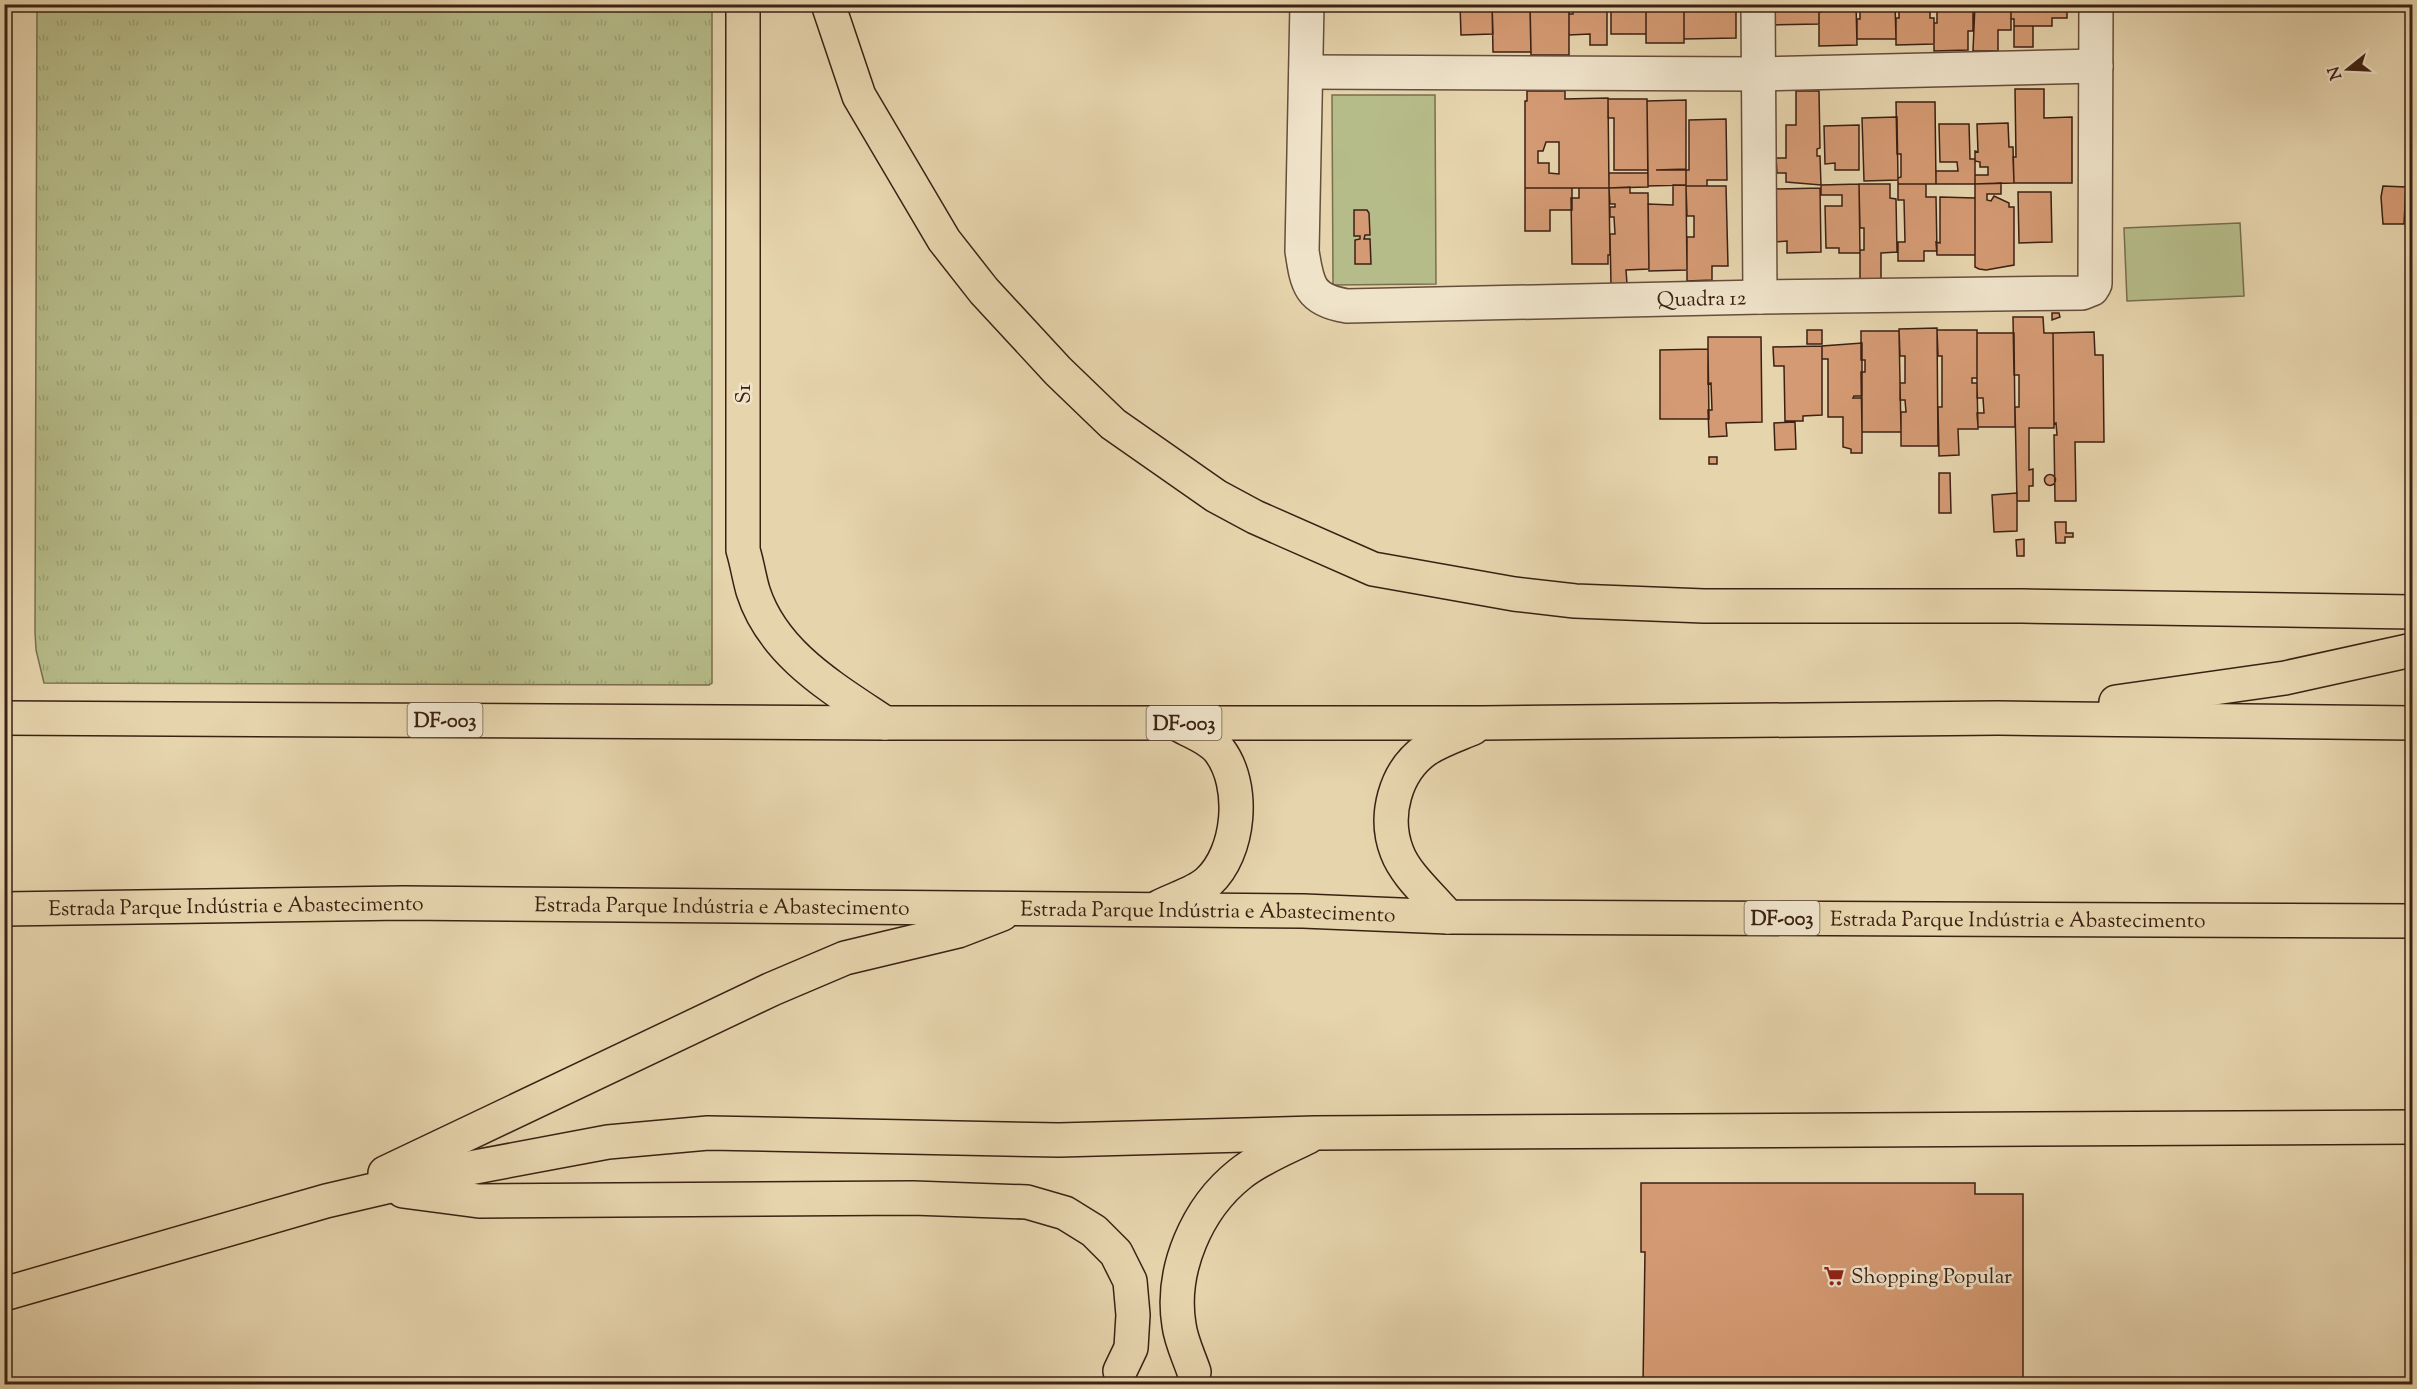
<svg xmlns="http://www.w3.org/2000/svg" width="2417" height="1389" font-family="'Sorts Mill Goudy',serif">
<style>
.grass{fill:url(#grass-tufts);stroke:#796e4e;stroke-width:1.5}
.garden{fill:#b6bc89;stroke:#796e4e;stroke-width:1.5}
.building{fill:#d49a73;stroke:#3c2113;stroke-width:1.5;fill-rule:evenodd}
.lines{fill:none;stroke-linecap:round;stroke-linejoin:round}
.minor-casing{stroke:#664e3a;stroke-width:36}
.highway-casing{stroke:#3c2113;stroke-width:36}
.minor{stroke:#efe3ca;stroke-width:33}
.highway{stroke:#e6d4ad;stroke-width:33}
.labels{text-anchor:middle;stroke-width:5;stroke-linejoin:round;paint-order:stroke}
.shield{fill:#efe3ca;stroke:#725b4a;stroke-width:1.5}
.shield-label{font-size:20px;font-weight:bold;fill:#3c2113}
.street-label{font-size:21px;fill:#3c2113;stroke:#efe3ca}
.poi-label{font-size:21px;fill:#3c2113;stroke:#efe3ca;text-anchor:start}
</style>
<defs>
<pattern id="grass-tufts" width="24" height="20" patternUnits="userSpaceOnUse" patternTransform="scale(1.5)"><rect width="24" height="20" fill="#b6bc89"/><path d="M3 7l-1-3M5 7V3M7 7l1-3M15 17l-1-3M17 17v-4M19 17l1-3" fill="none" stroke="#9da175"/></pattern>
</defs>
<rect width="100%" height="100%" fill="#e6d4ad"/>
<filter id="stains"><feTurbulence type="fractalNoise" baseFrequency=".00333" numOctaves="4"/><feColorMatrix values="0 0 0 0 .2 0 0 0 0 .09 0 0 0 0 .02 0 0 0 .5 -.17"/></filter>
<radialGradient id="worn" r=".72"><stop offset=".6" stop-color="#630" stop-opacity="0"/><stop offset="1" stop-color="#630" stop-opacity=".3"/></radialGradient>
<path class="grass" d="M 37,5 L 712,5 L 712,683 L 709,685 L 44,683 L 36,650 L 35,632 Z"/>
<path class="garden" d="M 1332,95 L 1435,95 L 1436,284 L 1333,285 Z
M 2240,223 L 2244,296 L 2127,301 L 2124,228 Z"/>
<path class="building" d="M 1132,4 L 1200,4 L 1200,11 L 1166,10 L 1162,5 L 1155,5 L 1150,9 L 1132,9 Z
M 1460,4 L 1492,4 L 1493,34 L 1461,35 Z
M 1492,4 L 1530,4 L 1531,52 L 1493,52 Z
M 1536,4 L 1569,4 L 1569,55 L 1531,55 L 1530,9 L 1536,9 Z
M 1573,4 L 1607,4 L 1607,45 L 1590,45 L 1590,34 L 1569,35 L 1569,14 L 1573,14 Z
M 1611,4 L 1646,4 L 1646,34 L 1611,34 Z
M 1646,4 L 1684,4 L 1684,43 L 1646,43 Z
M 1684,4 L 1736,4 L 1736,38 L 1684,39 Z
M 1771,4 L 1819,4 L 1819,24 L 1772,25 Z
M 1821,4 L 1856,4 L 1857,45 L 1819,46 L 1819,12 L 1821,12 Z
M 1860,4 L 1895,4 L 1896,39 L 1857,39 L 1857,19 L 1860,19 Z
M 1899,4 L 1930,4 L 1930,18 L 1934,18 L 1934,44 L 1896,45 L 1896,18 L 1899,18 Z
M 1937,4 L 1973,4 L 1973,31 L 1968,31 L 1968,50 L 1934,51 L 1934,23 L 1937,23 Z
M 1975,4 L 2011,4 L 2011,30 L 1998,30 L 1998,51 L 1973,51 Z
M 2011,4 L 2067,4 L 2067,18 L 2052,18 L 2052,26 L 2014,26 L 2014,19 L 2011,19 Z
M 2014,26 L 2033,26 L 2033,47 L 2014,47 Z
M 2015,89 L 2044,89 L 2044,118 L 2072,117 L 2072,183 L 2014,183 L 2013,157 L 2016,157 Z
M 1527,91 L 1565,91 L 1565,99 L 1608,98 L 1609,188 L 1525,188 L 1525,101 L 1527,101 ZM 1546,142 L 1559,142 L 1559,174 L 1549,173 L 1549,163 L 1538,163 L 1538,151 L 1543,151 Z
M 1796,91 L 1819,91 L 1820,148 L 1817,149 L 1817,156 L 1820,156 L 1821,185 L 1786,182 L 1786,173 L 1777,173 L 1776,158 L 1786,158 L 1786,125 L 1796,125 Z
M 1608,99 L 1647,99 L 1648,170 L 1614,170 L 1614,118 L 1608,118 Z
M 1686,100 L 1686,169 L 1656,170 L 1686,170 L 1686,185 L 1648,186 L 1647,101 Z
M 1896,102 L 1935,102 L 1936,184 L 1898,184 L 1898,178 L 1901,177 L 1901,154 L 1897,154 Z
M 1897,117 L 1898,180 L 1864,181 L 1862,118 Z
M 1726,119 L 1727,180 L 1707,180 L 1707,186 L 1686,186 L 1686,170 L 1689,170 L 1689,120 Z
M 2008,123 L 2009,147 L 2013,147 L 2014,183 L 1975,184 L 1975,175 L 1988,175 L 1988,167 L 1980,167 L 1980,162 L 1975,161 L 1975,151 L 1978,152 L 1977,124 Z
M 1939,124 L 1969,124 L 1970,159 L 1975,159 L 1975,184 L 1936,184 L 1936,171 L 1958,171 L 1957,162 L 1940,162 Z
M 1859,125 L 1859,170 L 1835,170 L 1835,163 L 1825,164 L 1824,126 Z
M 1609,173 L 1648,173 L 1648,187 L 1609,188 Z
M 2001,183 L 2001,194 L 1987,194 L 1987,200 L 1991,201 L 1994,196 L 2009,203 L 2009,207 L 2014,207 L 2014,265 L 1986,270 L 1979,269 L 1975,267 L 1975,184 Z
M 1859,184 L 1890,184 L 1890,198 L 1896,199 L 1897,252 L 1881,253 L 1881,282 L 1860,282 L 1860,250 L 1864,250 L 1864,228 L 1860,228 Z
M 1859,184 L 1860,253 L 1839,253 L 1839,248 L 1826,248 L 1825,206 L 1842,206 L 1842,195 L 1821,195 L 1821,185 Z
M 1898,184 L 1926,184 L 1926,197 L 1936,197 L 1937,251 L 1924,251 L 1924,261 L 1898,261 L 1898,242 L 1905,242 L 1904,200 L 1898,200 Z
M 1673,185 L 1686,185 L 1687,270 L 1649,271 L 1648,204 L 1673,205 Z
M 1686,186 L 1726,186 L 1728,266 L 1712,266 L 1712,280 L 1687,281 L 1687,237 L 1694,237 L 1694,216 L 1687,216 Z
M 2383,186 L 2406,187 L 2404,224 L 2383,224 L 2381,197 Z
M 1630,187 L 1630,193 L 1648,193 L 1649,269 L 1626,270 L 1627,284 L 1611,285 L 1610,234 L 1615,234 L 1614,217 L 1610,217 L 1610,207 L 1615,207 L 1615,204 L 1610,204 L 1609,188 Z
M 1525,188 L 1572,188 L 1572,210 L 1550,210 L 1550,231 L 1525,231 Z
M 1579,188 L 1609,188 L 1610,255 L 1608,255 L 1608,264 L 1572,264 L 1571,198 L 1579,198 Z
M 1820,188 L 1821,252 L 1787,253 L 1787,241 L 1775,242 L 1774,189 Z
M 2018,192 L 2051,192 L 2052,242 L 2019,243 Z
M 1940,197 L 1975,198 L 1975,255 L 1937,255 L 1936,242 L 1940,243 Z
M 1354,210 L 1367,210 L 1369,213 L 1370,235 L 1365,235 L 1364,239 L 1370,239 L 1371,264 L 1355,264 L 1355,240 L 1360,239 L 1360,236 L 1354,236 Z
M 2052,313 L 2059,313 L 2060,317 L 2052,320 Z
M 2013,317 L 2043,317 L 2044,333 L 2053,333 L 2054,428 L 2029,428 L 2029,470 L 2033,469 L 2033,486 L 2029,486 L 2029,501 L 2017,501 L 2015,407 L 2019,407 L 2019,375 L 2014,375 Z
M 1937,328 L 1938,446 L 1901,446 L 1901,412 L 1906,412 L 1905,400 L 1900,400 L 1900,383 L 1905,383 L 1905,356 L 1900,356 L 1899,329 Z
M 1807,330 L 1822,330 L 1822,344 L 1807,344 Z
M 1937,330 L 1977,330 L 1977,378 L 1972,378 L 1972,383 L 1977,383 L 1978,429 L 1958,429 L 1959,455 L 1939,456 L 1938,407 L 1942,407 L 1942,356 L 1938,356 Z
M 1861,331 L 1899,331 L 1901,432 L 1862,432 L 1861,372 L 1865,372 L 1865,360 L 1861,360 Z
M 2094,332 L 2095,355 L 2103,355 L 2104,442 L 2075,442 L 2076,501 L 2055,501 L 2054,435 L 2057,435 L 2056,423 L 2054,424 L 2053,333 Z
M 1977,333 L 2014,333 L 2015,427 L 1978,427 L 1977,413 L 1984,413 L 1983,398 L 1977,398 Z
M 1708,337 L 1761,337 L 1762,422 L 1726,423 L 1727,436 L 1709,437 L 1708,410 L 1712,410 L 1711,383 L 1708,384 Z
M 1862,343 L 1862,396 L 1854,396 L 1853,398 L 1862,398 L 1862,453 L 1851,453 L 1851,449 L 1843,447 L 1843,417 L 1828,417 L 1828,359 L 1822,359 L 1822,346 Z
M 1822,346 L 1822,415 L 1803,416 L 1803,421 L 1785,421 L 1784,366 L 1774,366 L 1773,347 Z
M 1708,349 L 1709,419 L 1660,419 L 1660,350 Z
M 1795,422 L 1796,449 L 1775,450 L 1774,423 Z
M 1709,457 L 1717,457 L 1717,464 L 1709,464 Z
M 1939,473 L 1950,473 L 1951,513 L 1939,513 Z
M2044.5 480a5.5 5.5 0 1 1 11 0a5.5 5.5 0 1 1-11 0Z
M 2017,493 L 2017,531 L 1994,532 L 1992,495 Z
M 2055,522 L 2066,522 L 2066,533 L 2073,533 L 2073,537 L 2065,537 L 2065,543 L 2056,543 Z
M 2024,539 L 2024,556 L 2017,556 L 2016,540 Z
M 1641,1183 L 1975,1183 L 1975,1194 L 2023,1194 L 2023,1384 L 1643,1384 L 1645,1252 L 1641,1252 Z"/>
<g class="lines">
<g class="minor-casing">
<g id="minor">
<path id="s1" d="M 1307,4 L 1302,251 C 1307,284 1309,300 1347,306 L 1760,297 L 2082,293 L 2092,289 L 2095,284 L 2096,4"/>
<path d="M 1758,4 L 1760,297"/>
<path d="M 1306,72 L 1759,74 L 2096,66"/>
</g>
</g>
<g class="highway-casing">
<g id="highway">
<path d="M 743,4 L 743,550 C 747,563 749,577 753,591 C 773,654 833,688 885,723"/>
<path d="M 828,4 L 859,96 L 944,240 L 984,291 L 1058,371 L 1113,424 L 1216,496 L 1255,517 L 1373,569 L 1514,594 L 1575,601 L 1704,606 L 2022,606 L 2412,612"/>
<path d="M 2116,702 L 2285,678 L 2412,650"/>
<path d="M 4,718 L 885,723 L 1483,723 L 1998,718 L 2412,723"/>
<path d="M 1159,907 C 1174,899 1196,893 1208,882 C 1240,853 1246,785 1219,750 C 1210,738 1190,731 1177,724"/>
<path id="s2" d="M 4,909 L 403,903 L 1303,911 L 1448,917 L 2412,921"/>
<path d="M 1448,917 C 1432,897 1406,876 1397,852 C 1383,816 1395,771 1427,749 C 1441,740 1459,734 1473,728"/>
<path d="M 385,1173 L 772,989 L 845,958 L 958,931 L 1002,914"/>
<path d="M 403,1191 L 479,1201 L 913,1198 L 1027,1202 L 1065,1213 L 1094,1231 L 1116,1253 L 1130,1281 L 1133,1315 L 1131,1348 L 1120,1371"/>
<path d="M 4,1294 L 326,1201 L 459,1170 L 608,1142 L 708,1133 L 1059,1140 L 1315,1133 L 2412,1127"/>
<path d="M 1194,1372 C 1189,1357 1181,1341 1179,1325 C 1170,1270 1197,1208 1240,1174 C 1260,1158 1286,1148 1308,1137"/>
</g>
</g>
<use href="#minor" class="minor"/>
<use href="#highway" class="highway"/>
</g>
<defs>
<g id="supermarket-bare" transform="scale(1.62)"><path d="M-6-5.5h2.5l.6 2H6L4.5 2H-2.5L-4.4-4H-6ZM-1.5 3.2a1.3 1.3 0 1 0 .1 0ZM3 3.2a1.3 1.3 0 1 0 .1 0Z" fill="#8f2418" stroke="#efe3ca" stroke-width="2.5" paint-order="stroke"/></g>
</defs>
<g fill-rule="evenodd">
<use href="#supermarket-bare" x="1834" y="1276"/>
</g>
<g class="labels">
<g class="shield">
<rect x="407.5" y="703" width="75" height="34" rx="4.5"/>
<rect x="1146.5" y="706" width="75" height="34" rx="4.5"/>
<rect x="1744.5" y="901" width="75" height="34" rx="4.5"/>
</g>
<g class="shield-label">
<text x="445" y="727">DF-003</text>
<text x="1184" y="730">DF-003</text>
<text x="1782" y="925">DF-003</text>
</g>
<g class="street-label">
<text dy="7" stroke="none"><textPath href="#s1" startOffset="681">Quadra 12</textPath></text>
<text transform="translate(743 394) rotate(-90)" y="7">S1</text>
<text dy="7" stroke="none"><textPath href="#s2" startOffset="232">Estrada Parque Indústria e Abastecimento</textPath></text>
<text dy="7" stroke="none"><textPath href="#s2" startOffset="718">Estrada Parque Indústria e Abastecimento</textPath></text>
<text dy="7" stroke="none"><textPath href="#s2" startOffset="1204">Estrada Parque Indústria e Abastecimento</textPath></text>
<text dy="7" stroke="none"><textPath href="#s2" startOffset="2014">Estrada Parque Indústria e Abastecimento</textPath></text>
</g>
<g class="poi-label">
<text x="1851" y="1283">Shopping Popular</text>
</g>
</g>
<rect width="2417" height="1389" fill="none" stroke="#e6d4ad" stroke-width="24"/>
<rect x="6" y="6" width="2405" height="1377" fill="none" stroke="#3c2113" stroke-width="3"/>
<rect x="12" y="12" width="2393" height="1365" fill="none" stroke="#3c2113" stroke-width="1.5"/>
<g transform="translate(2348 69) rotate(252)" stroke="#efe3ca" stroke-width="4.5" paint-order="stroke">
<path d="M0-4.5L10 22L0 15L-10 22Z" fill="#3c2113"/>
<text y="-9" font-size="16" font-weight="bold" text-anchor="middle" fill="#3c2113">N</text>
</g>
<rect width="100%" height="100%" filter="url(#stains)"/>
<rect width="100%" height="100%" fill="url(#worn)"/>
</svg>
